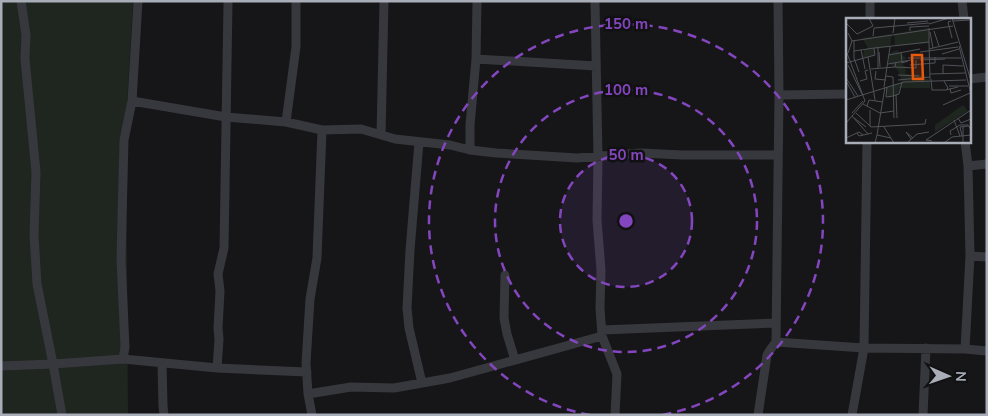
<svg xmlns="http://www.w3.org/2000/svg" width="988" height="416" font-family="'Nunito Sans',sans-serif">
<style>
.green{fill:#1e261f}
.lines{fill:none;stroke-linecap:round;stroke-linejoin:round}
.minor{stroke:#37383d;stroke-width:9}
.ring{fill:none;stroke:#8446be;stroke-width:2.5;stroke-dasharray:9 6}
.inset-road{fill:none;stroke:#505258;stroke-width:1}
.view{fill:#e8590c;fill-opacity:0.15;stroke:#e8590c;stroke-width:2.5}
.inset-edge{fill:none;stroke:#a8adb8;stroke-width:2.5}
.centre{fill:#8446be;stroke:#111113;stroke-width:2.5}
.ring-label{font-size:15px;text-anchor:middle;font-weight:bold;fill:#8446be;stroke:#111113;stroke-width:5;stroke-linejoin:round;paint-order:stroke}
</style>
<rect width="100%" height="100%" fill="#161618"/>
<path class="green" d="M 1,1 L 133,1 L 126,124 L 128,415 L 1,415 Z"/>
<g class="lines">
<path class="minor" d="M 21,1 L 26,35 L 25,59 L 36,172 L 34,235 L 37,284 L 53,364 L 62,415
M 477,1 L 476,59 L 470,125 L 470,150 L 496,153 L 577,158 L 640,153 L 683,155 L 778,155
M 595,1 L 598,157 L 597,220 L 601,270 L 600,308 L 602,336 L 617,374 L 615,415
M 778,1 L 779,95 L 776,342 L 864,348 L 965,349 L 987,351
M 870,1 L 870,19
M 962,1 L 964,19
M 476,59 L 596,66
M 969,79 L 987,77
M 779,95 L 847,94
M 132,101 L 226,117 L 286,122 L 322,130 L 361,129 L 395,139 L 450,145 L 470,150
M 286,122 L 296,47 L 296,1
M 381,135 L 384,1
M 965,141 L 968,166 L 970,256 L 965,349
M 419,142 L 410,250 L 407,308 L 409,328 L 422,383
M 968,166 L 987,164
M 970,256 L 987,257
M 505,275 L 504,318 L 507,334 L 515,360
M 602,330 L 776,323
M 123,359 L 217,368 L 307,372
M 162,363 L 163,406 L 164,415
M 1,366 L 53,364 L 123,359 L 125,347 L 121,259 L 124,140 L 132,101 L 138,1
M 217,368 L 219,339 L 218,328 L 220,291 L 218,274 L 224,248 L 228,3
M 308,394 L 351,387 L 394,388 L 450,378 L 602,336
M 312,415 L 308,394 L 306,363 L 310,299 L 317,258 L 322,130
M 758,415 L 767,355 L 770,350 L 776,342
M 852,415 L 864,348 L 867,141
M 923,415 L 926,348"/>
</g>
<circle cx="626" cy="221" r="66" fill="#8446be" fill-opacity=".12"/>
<g class="ring">
<circle cx="626" cy="221" r="66"/>
<circle cx="626" cy="221" r="131"/>
<path d="M590 415A197 197 0 1 1 662 415"/>
</g>
<g transform="translate(846 18)">
<rect width="125" height="125" fill="#161618"/>
<path d="M 82,10 L 83,25 L 49,28 L 48,16 ZM 46,16 L 44,29 L 28,31 L 29,38 L 17,40 L 18,32 L 22,30 L 16,20 ZM 51,32 L 60,40 L 56,46 L 60,49 L 59,56 L 79,57 L 80,61 L 84,61 L 84,70 L 53,70 L 52,77 L 42,80 L 40,69 L 56,64 L 52,52 L 43,45 L 44,35 ZM 117,87 L 122,93 L 89,114 L 89,107 Z" fill="#1e261f"/>
<path class="inset-road" d="M 106,0 L 125,63M 105,3 L 102,4 L 106,20M 107,3 L 124,2M 0,5 L 11,16 L 27,8 L 23,0M 61,5 L 82,3M 83,6 L 103,0M 64,13 L 64,9 L 83,8M 88,13 L 93,28M 84,14 L 87,30M 47,15 L 49,0M 27,18 L 28,10 L 83,5M 8,22 L 8,40 L 13,54M 6,23 L 107,8M 83,24 L 84,61M 113,28 L 125,76M 32,30 L 32,50M 83,31 L 112,24M 15,32 L 19,51M 8,33 L 28,30M 33,34 L 34,49M 55,34 L 56,45 L 62,43M 74,34 L 112,29M 2,35 L 6,23 L 2,15M 96,36 L 113,31M 43,37 L 74,31M 22,39 L 29,82M 62,40 L 115,40M 74,42 L 99,41M 0,45 L 29,37 L 28,30 L 83,24 L 83,10M 42,46 L 65,42M 2,47 L 16,76M 64,47 L 89,45 L 89,39M 49,49 L 70,50 L 70,42M 25,51 L 49,49 L 50,44M 30,53 L 29,61 L 40,62M 84,56 L 119,55M 97,56 L 97,47 L 117,48M 52,57 L 73,58M 40,58 L 47,59 L 48,100M 0,60 L 12,78M 85,61 L 86,72 L 100,72M 52,62 L 84,59M 0,63 L 9,79M 14,63 L 21,61 L 19,53 L 22,52M 98,63 L 102,70 L 100,72 L 112,69M 103,68 L 122,68M 38,69 L 44,29M 41,69 L 40,79 L 47,78 L 53,76 L 56,64M 104,70 L 105,75 L 115,72M 50,77 L 51,100M 0,82 L 58,64 L 120,62M 17,86 L 34,95 L 48,93M 97,87 L 124,75M 21,88 L 23,82 L 37,84M 6,95 L 17,83M 10,95 L 25,109 L 79,106 L 80,101M 6,98 L 22,116M 8,100 L 20,109M 112,100 L 115,105 L 125,101M 108,102 L 114,118M 0,105 L 19,83 L 1,35M 24,108 L 24,92M 38,109 L 48,125M 117,109 L 117,125M 11,115 L 13,118 L 26,115M 31,117 L 39,69M 105,117 L 104,113 L 114,107 L 122,107 L 125,112M 116,118 L 114,109 L 122,108M 0,120 L 13,114 L 17,117M 65,121 L 60,114 L 67,120M 86,123 L 80,122 L 125,92M 62,124 L 71,116 L 83,114M 29,125 L 31,117 L 45,120M 98,125 L 106,119 L 125,117"/>
<path class="view" d="M 66,37 L 76,37 L 77,61 L 67,61 Z"/>
<rect width="125" height="125" class="inset-edge"/>
</g>
<circle cx="626" cy="221" r="8" class="centre"/>
<g class="ring-label">
<text x="626" y="29">150 m</text>
<text x="626" y="95">100 m</text>
<text x="626" y="160">50 m</text>
</g>
<rect width="988" height="416" fill="none" stroke="#a8adb8" stroke-width="5"/>
<g transform="translate(948 376) rotate(92)" stroke="#111113" stroke-width="4" paint-order="stroke">
<path d="M0-4L9 19L0 12L-9 19Z" fill="#a8adb8"/>
<text y="-8" font-size="14" font-weight="bold" text-anchor="middle" fill="#a8adb8">N</text>
</g>
</svg>
